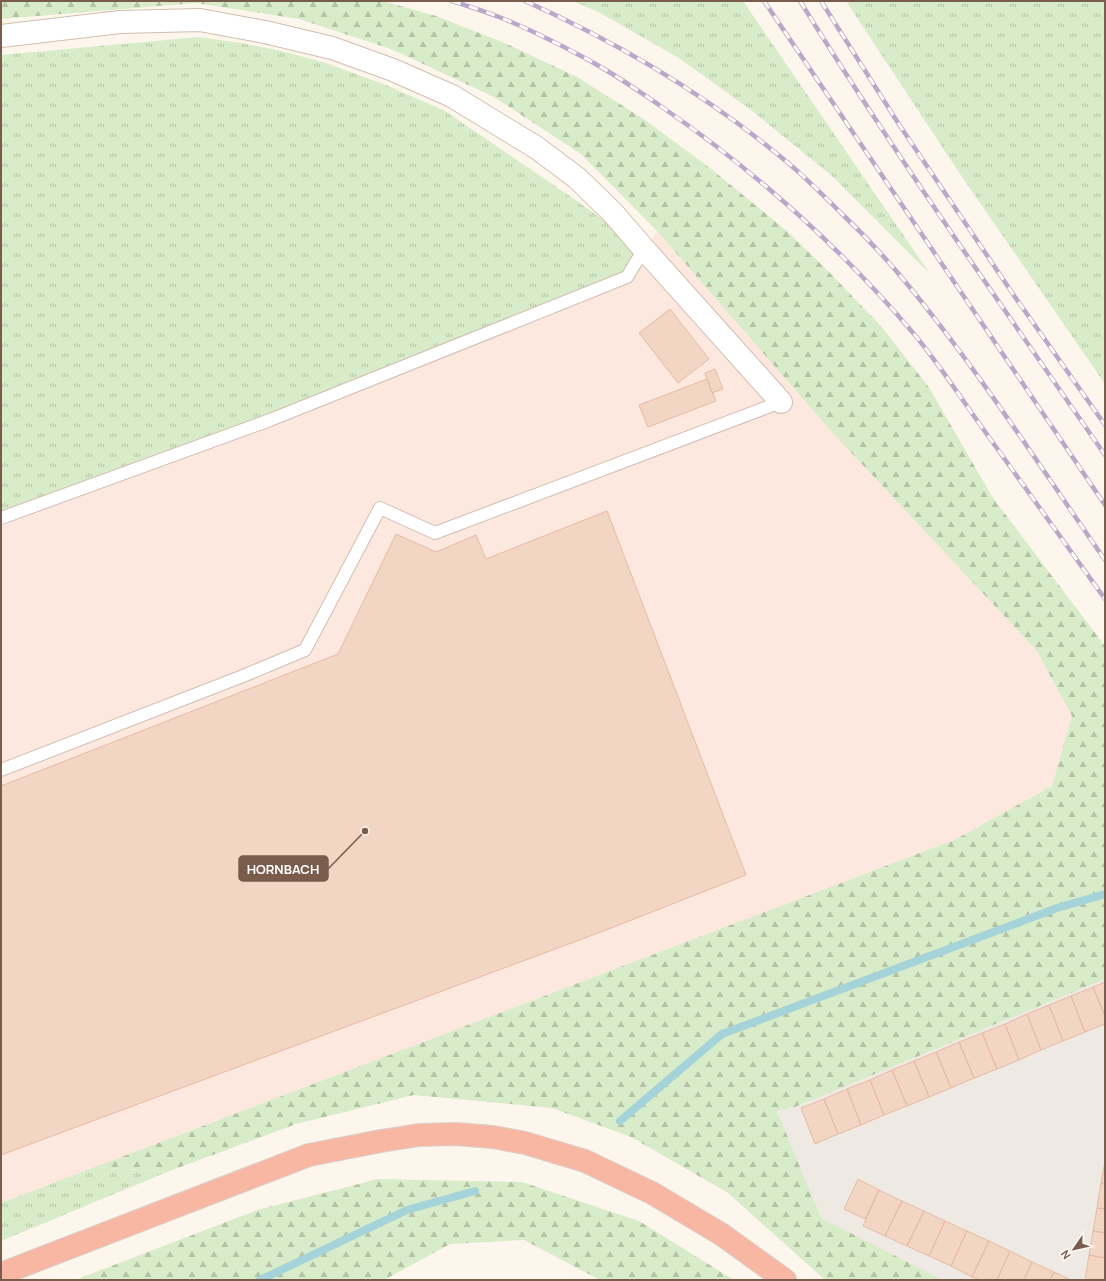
<svg xmlns="http://www.w3.org/2000/svg" width="1106" height="1281" font-family="Manrope,sans-serif">
<style>
.commercial{fill:#fde8e0}
.industrial{fill:#efe9e4}
.grass{fill:url(#grass-tufts)}
.forest{fill:url(#forest-firs)}
.lines{fill:none;stroke-linecap:round;stroke-linejoin:round}
.stream{stroke:#a5d3da;stroke-width:8}
.building{fill:#f3d5c3;stroke:#e6bba3}
.lane-casing{stroke:#d1beb0;stroke-width:14}
.street-casing{stroke:#d1beb0;stroke-width:24}
.highway-casing{stroke:#dad1cd;stroke-width:24}
.lane{stroke:#fff;stroke-width:12}
.street{stroke:#fff;stroke-width:22}
.highway{stroke:#f7b7a3;stroke-width:22}
.rail-casing{stroke:#b9a8c9;stroke-width:4.5}
.rail{stroke:#fffaf3;stroke-width:3;stroke-dasharray:9;stroke-linecap:butt}
.leader{fill:none;stroke:#7a5c4d;stroke-width:1.5}
.callout-dot{fill:#7a5c4d;stroke:#fffaf3;stroke-width:1.5}
.callout{fill:#7a5c4d;stroke:#7a5c4d;stroke-width:1.5}
.callout-label{font-size:13px;text-anchor:middle;font-weight:bold;fill:#fff}
</style>
<defs>
<pattern id="grass-tufts" width="24" height="20" patternUnits="userSpaceOnUse"><rect width="24" height="20" fill="#d8ecc9"/><path d="M3 7l-1-3M5 7V3M7 7l1-3M15 17l-1-3M17 17v-4M19 17l1-3" fill="none" stroke="#b4c2a5"/></pattern>
<pattern id="forest-firs" width="22" height="20" patternUnits="userSpaceOnUse"><rect width="22" height="20" fill="#d8ecc9"/><path d="M5 1l3.5 6h-7zM16 11l3.5 6h-7z" fill="#b4c2a5"/></pattern>
</defs>
<rect width="100%" height="100%" fill="#fdf6ec"/>
<path class="commercial" d="M 657,231 L 831,431 L 1037,651 L 1072,716 L 1052,786 L 954,840 L 1,1203 L 1,518 L 627,277 Z"/>
<path class="industrial" d="M 1105,979 L 1105,1280 L 943,1280 L 821,1218 L 777,1111 L 795,1107 Z"/>
<path class="grass" d="M 573,1 L 743,1 L 930,274 L 832,176 L 751,110 L 679,58 L 600,13 Z
M 846,1 L 1105,1 L 1105,384 L 958,171 Z
M 199,37 L 241,43 L 281,51 L 326,63 L 386,85 L 445,111 L 577,201 L 644,249 L 627,277 L 1,515 L 1,55 Z
M 95,1167 L 167,1172 L 1,1241 L 1,1203 Z"/>
<path class="forest" d="M 1,1 L 383,1 L 436,16 L 507,44 L 577,77 L 645,120 L 710,168 L 787,231 L 826,269 L 880,325 L 928,386 L 993,498 L 1105,646 L 1105,979 L 795,1107 L 777,1111 L 821,1218 L 943,1280 L 825,1280 L 728,1193 L 631,1137 L 552,1108 L 414,1095 L 296,1124 L 167,1172 L 95,1167 L 954,840 L 1052,786 L 1072,716 L 1037,651 L 831,431 L 657,231 L 581,154 L 494,97 L 391,49 L 299,19 L 196,3 L 1,19 Z
M 378,1179 L 522,1182 L 639,1221 L 734,1280 L 600,1280 L 524,1240 L 450,1244 L 384,1280 L 75,1280 L 257,1210 Z"/>
<g class="lines">
<path class="stream" d="M 620,1121 L 722,1034 L 1057,908 L 1105,894
M 260,1280 L 407,1210 L 475,1191"/>
</g>
<path class="building" d="M 670,309 L 709,359 L 678,383 L 639,333 Z
M 715,369 L 723,389 L 712,393 L 705,373 Z
M 707,379 L 716,401 L 648,427 L 639,405 Z
M 607,511 L 746,875 L 601,932 L 1,1155 L 1,786 L 338,654 L 396,534 L 436,552 L 476,535 L 486,559 Z
M 1105,982 L 1105,1016 L 1093,987 Z
M 1093,987 L 1105,1016 L 1105,1024 L 1085,1032 L 1071,996 Z
M 1071,996 L 1085,1032 L 1063,1041 L 1049,1005 Z
M 1049,1005 L 1063,1041 L 1041,1050 L 1027,1014 Z
M 1027,1014 L 1041,1050 L 1019,1060 L 1005,1024 Z
M 1005,1024 L 1019,1060 L 997,1069 L 982,1033 Z
M 982,1033 L 997,1069 L 974,1078 L 959,1042 Z
M 959,1042 L 974,1078 L 951,1088 L 936,1052 Z
M 936,1052 L 951,1088 L 929,1097 L 914,1061 Z
M 914,1061 L 929,1097 L 907,1106 L 892,1070 Z
M 892,1070 L 907,1106 L 884,1115 L 870,1080 Z
M 870,1080 L 884,1115 L 861,1125 L 847,1089 Z
M 847,1089 L 861,1125 L 838,1134 L 824,1099 Z
M 824,1099 L 838,1134 L 815,1144 L 801,1108 Z
M 1105,1161 L 1105,1184 L 1101,1183 Z
M 858,1179 L 879,1190 L 865,1219 L 844,1209 Z
M 1101,1183 L 1105,1184 L 1105,1209 L 1097,1208 Z
M 879,1190 L 902,1201 L 885,1236 L 863,1226 Z
M 902,1201 L 924,1211 L 907,1246 L 885,1236 Z
M 1097,1208 L 1105,1209 L 1105,1233 L 1093,1231 Z
M 924,1211 L 945,1221 L 929,1256 L 907,1246 Z
M 945,1221 L 967,1231 L 951,1266 L 929,1256 Z
M 967,1231 L 989,1241 L 972,1277 L 951,1266 Z
M 1093,1231 L 1105,1233 L 1105,1258 L 1089,1255 Z
M 989,1241 L 1010,1251 L 997,1280 L 980,1280 L 972,1277 Z
M 1010,1251 L 1032,1262 L 1024,1280 L 997,1280 Z
M 1089,1255 L 1105,1258 L 1105,1280 L 1085,1280 Z
M 1032,1262 L 1054,1272 L 1050,1280 L 1024,1280 Z
M 1054,1272 L 1071,1280 L 1050,1280 Z"/>
<g class="lines">
<g class="lane-casing">
<path id="lane" d="M 1,518 L 270,420 L 627,277 L 644,249
M 1,770 L 243,676 L 305,650 L 380,508 L 435,533 L 781,402"/>
</g>
<g class="street-casing">
<path id="street" d="M 1,36 L 120,22 L 200,20 L 265,32 L 332,48 L 393,70 L 452,96 L 537,148 L 577,178 L 613,213 L 644,249 L 781,402"/>
</g>
<g class="highway-casing">
<path id="highway" d="M 1,1274 L 309,1155 L 381,1141 L 419,1135 L 456,1134 L 493,1137 L 525,1143 L 585,1161 L 652,1193 L 721,1234 L 785,1280"/>
</g>
<use href="#lane" class="lane"/>
<use href="#street" class="street"/>
<use href="#highway" class="highway"/>
<g class="rail-casing">
<path id="rail" d="M 452,1 C 468,6 484,11 499,17 C 527,28 555,42 581,56 C 610,71 636,89 662,107 C 755,171 841,248 914,334 C 940,365 962,400 986,433 C 1026,488 1065,544 1105,599
M 525,1 C 619,43 708,96 787,162 C 806,178 824,196 841,213 C 863,234 884,256 903,279 C 977,368 1039,465 1105,560
M 764,1 L 1105,505
M 800,1 C 896,156 1001,305 1105,455
M 821,1 L 900,126 L 1015,297 L 1105,425"/>
</g>
<use href="#rail" class="rail"/>
</g>
<path class="leader" d="M365 831L328 869"/>
<circle class="callout-dot" cx="365" cy="831" r="4"/>
<rect class="callout" x="239" y="856" width="89" height="25" rx="4"/>
<g class="callout-label">
<text x="283" y="874">HORNBACH</text>
</g>
<rect width="1106" height="1281" fill="none" stroke="#7a5c4d" stroke-width="4"/>
<g transform="translate(1074 1249) rotate(236)" stroke="#fffaf3" stroke-width="3" paint-order="stroke">
<path d="M0-3L7 15L0 10L-7 15Z" fill="#7a5c4d"/>
<text y="-6" font-size="11" font-weight="bold" text-anchor="middle" fill="#7a5c4d">N</text>
</g>
</svg>
